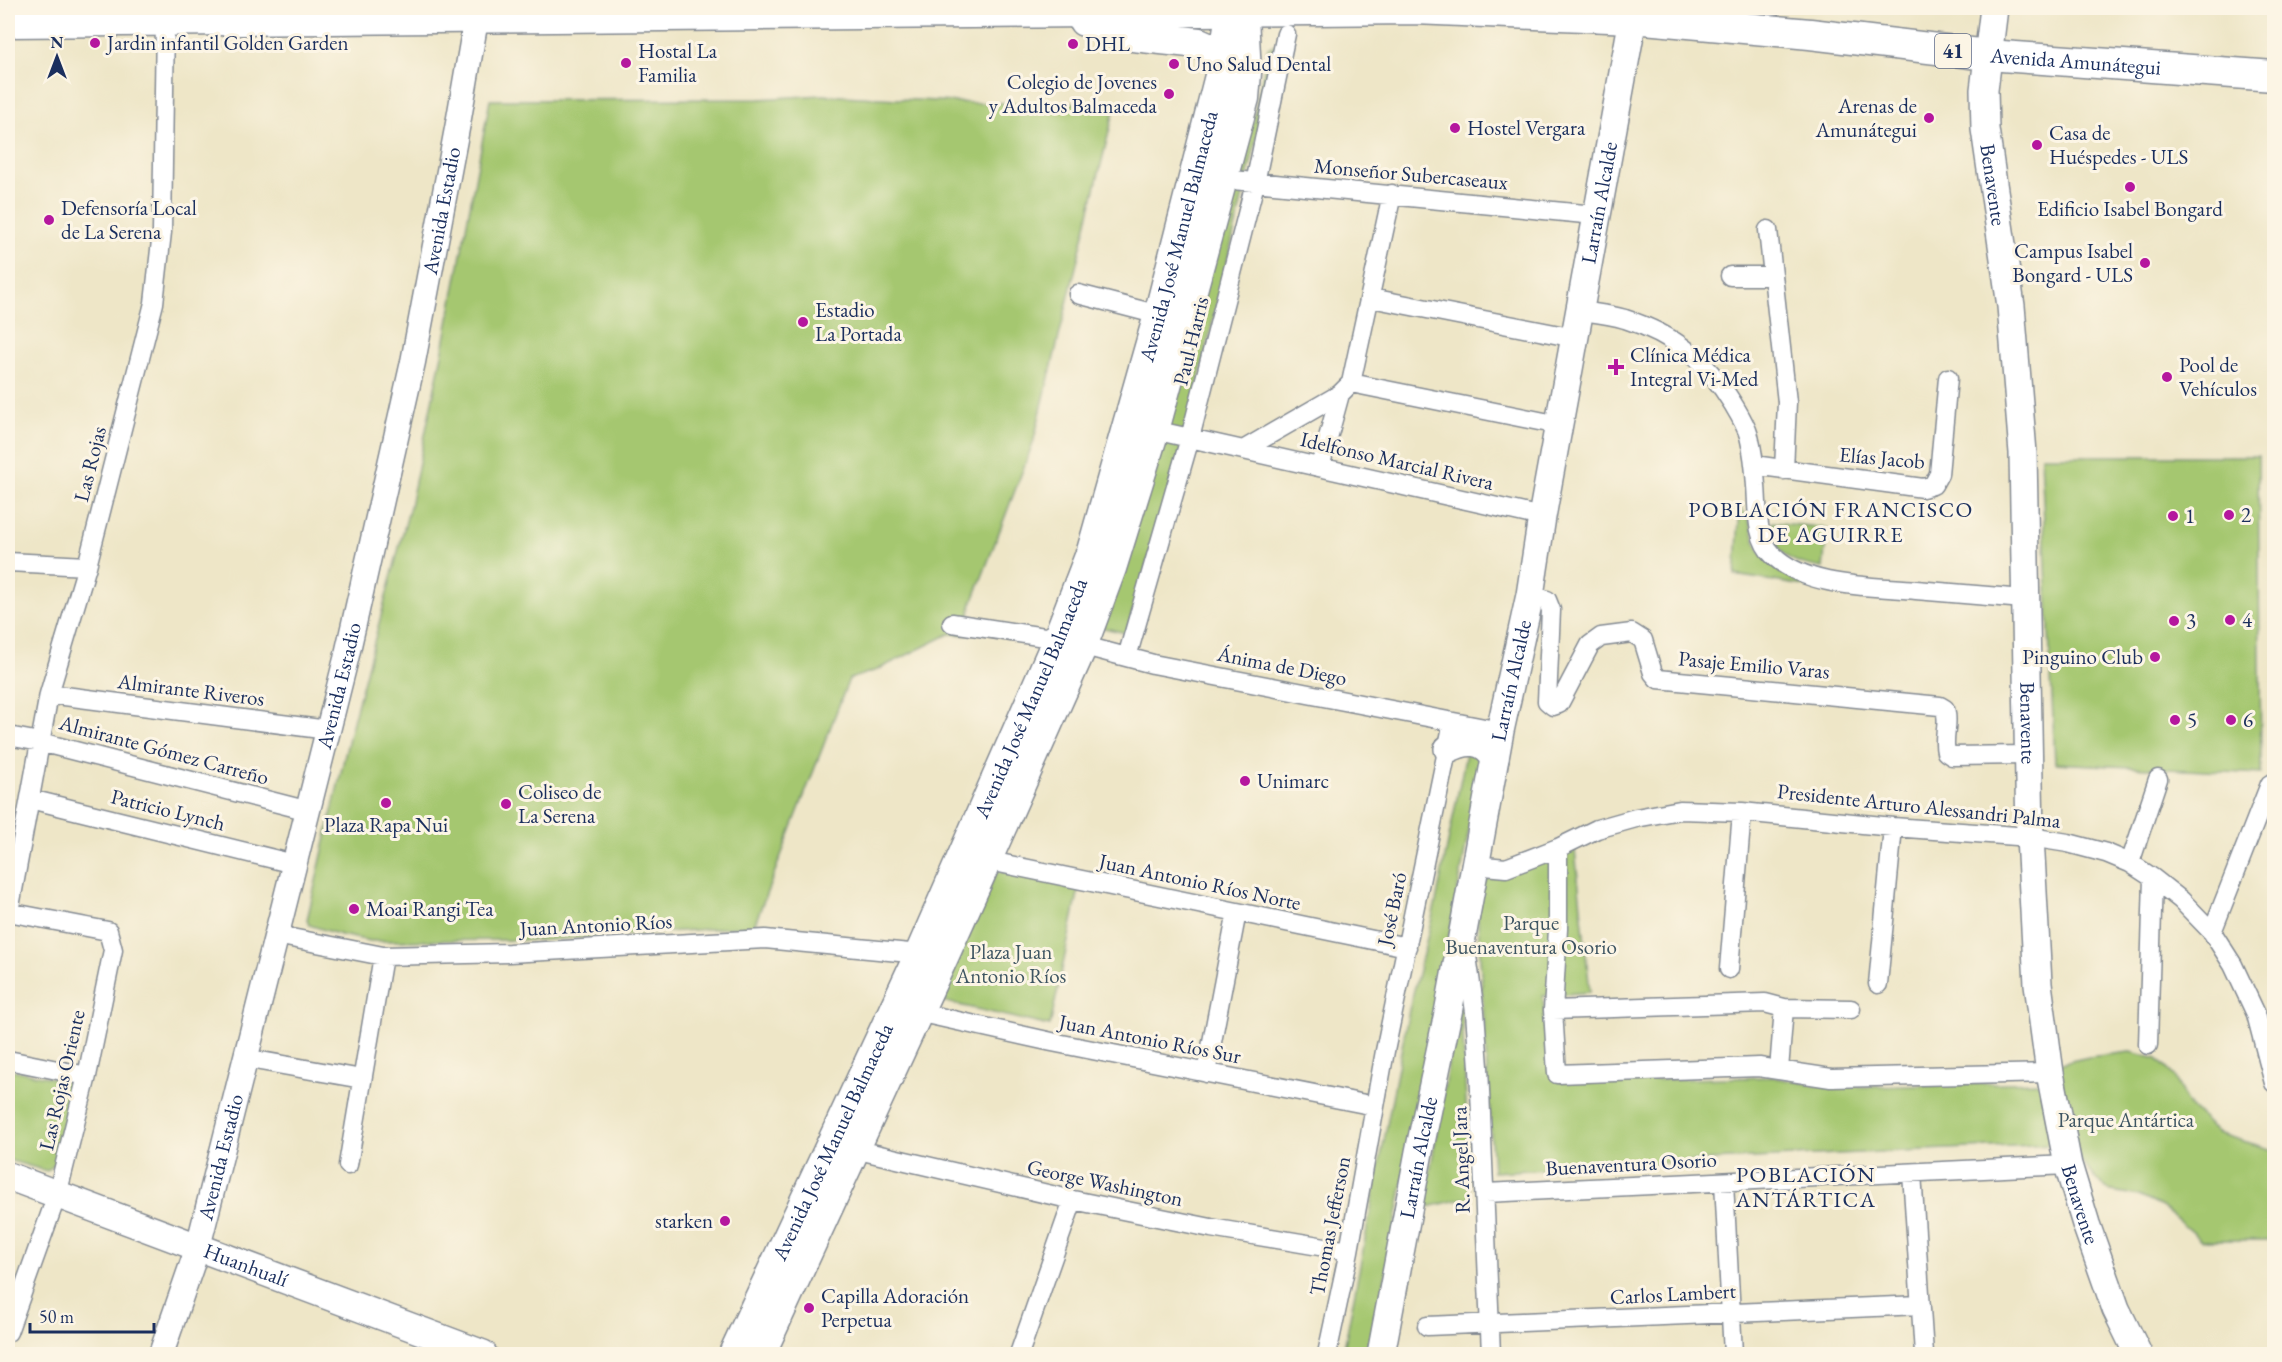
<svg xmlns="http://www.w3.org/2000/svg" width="2282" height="1362" font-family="'EB Garamond',serif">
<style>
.green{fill:#a5c770;stroke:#607b67;stroke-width:1.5}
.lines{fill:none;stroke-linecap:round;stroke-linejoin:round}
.minor-casing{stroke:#848a92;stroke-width:21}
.tertiary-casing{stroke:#848a92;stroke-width:27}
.secondary-casing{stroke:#848a92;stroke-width:30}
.primary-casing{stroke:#848a92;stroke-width:33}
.minor{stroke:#fff;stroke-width:18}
.tertiary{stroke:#fff;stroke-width:24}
.secondary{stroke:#fff;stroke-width:27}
.primary{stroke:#fff;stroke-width:30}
.poi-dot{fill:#b5179e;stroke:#fcf5e5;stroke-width:2}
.labels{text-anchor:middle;stroke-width:6;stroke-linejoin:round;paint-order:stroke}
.shield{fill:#fcf5e5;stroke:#5e6a86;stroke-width:1.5}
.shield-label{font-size:20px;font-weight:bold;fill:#1b2f5e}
.poi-label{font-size:21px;fill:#1b2f5e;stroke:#fcf5e5;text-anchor:start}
.street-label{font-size:21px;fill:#1b2f5e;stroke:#fcf5e5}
.park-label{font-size:21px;fill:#3e5562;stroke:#fcf5e5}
.neighbourhood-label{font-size:22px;letter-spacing:1.5px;fill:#1b2f5e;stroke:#fcf5e5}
</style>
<rect width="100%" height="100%" fill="#fcf5e5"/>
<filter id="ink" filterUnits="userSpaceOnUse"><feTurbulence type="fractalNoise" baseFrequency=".0167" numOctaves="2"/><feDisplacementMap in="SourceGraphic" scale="12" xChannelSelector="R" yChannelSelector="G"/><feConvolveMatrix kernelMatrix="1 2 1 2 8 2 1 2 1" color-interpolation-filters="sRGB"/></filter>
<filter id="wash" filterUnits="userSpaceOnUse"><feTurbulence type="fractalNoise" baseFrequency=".008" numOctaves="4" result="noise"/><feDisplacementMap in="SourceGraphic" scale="24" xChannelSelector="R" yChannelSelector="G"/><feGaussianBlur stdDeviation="1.35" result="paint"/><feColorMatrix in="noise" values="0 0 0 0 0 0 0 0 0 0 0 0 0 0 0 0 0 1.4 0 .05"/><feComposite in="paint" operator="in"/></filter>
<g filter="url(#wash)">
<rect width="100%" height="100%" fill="#eee6c7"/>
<path class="green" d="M 1273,45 L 1279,45 L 1183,446 L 1126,633 L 1100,627 L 1253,121 L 1268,48 Z
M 822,95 L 974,103 L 1116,103 L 1033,443 L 971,606 L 967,635 L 949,634 L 877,670 L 849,679 L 754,926 L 547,940 L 370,941 L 341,935 L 309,925 L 307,920 L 350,733 L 410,506 L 444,345 L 490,100 L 759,99 Z
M 2041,456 L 2258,456 L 2261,774 L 2055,763 Z
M 1740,507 C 1755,524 1751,538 1761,553 C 1770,566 1802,582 1817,588 L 1735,575 Z
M 1771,522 L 1827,528 L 1823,568 C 1792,563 1774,557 1771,522 Z
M 1466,753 L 1483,755 L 1374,1337 L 1366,1354 L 1343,1354 L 1409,1010 L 1436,902 Z
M 1575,850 L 1590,992 L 1543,996 L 1547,1048 L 1560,1082 L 1772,1077 L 1814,1085 L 1872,1087 L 2038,1082 L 2055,1144 L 1731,1159 L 1493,1172 L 1476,890 L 1501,867 Z
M 997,871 L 1080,884 L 1050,1026 L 937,1000 Z
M 1461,987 L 1470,1197 L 1424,1208 Z
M 2130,1052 L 2157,1059 L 2174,1076 L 2187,1103 L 2217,1133 L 2273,1150 L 2274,1240 L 2201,1240 L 2162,1207 L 2139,1196 L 2107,1190 L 2070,1150 L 2053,1065 L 2089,1057 Z
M 8,1069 L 66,1081 L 72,1092 L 55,1164 L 47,1171 L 8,1160 Z"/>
</g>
<g filter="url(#ink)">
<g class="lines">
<g class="minor-casing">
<path id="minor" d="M 1223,179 L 1595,215
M 1768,230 L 1787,402 L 1784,470
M 1730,276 L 1773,276
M 1078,294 L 1159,315
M 1371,298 L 1575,338
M 1581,311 C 1595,313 1611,315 1625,319 C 1675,335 1706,360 1733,404 C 1739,414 1746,425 1749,436 C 1753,452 1755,469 1756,486 C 1758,507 1755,538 1773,555 C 1806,588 1872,586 1916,590 C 1952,593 1988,596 2024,599
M 1351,383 L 1559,425
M 1154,430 L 1542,517
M 1243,450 L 1340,394
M 1754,465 L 1923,488 L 1933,485 L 1939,474 L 1948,378
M 1320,467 L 1340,394 L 1351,383 L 1392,194
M 8,562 L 87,566
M 1530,595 L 1547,600 L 1551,610 L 1547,701 L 1553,706 L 1559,704 L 1590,645 L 1601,637 L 1632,633 L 1643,640 L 1653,673 L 1658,679 L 1940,706 L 1945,709 C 1950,723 1942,738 1946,752 L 1952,756 L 2028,755
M 952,623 L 1058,639 L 1153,664 L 1500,731
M 1127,657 L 1190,438 L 1255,183 L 1286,34
M 49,694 L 328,730
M 8,736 L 40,742 L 309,811
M 30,799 L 294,864
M 1558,848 L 1558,929 L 1553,1010 L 1557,1074 L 1759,1067 L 1831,1078 L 2050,1073
M 985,860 L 1407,947
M 2130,863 L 2158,779
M 1474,865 L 1506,868 L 1558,848 L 1597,829 L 1636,818 L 1680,810 L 1742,812 L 1893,827 L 2030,837 L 2068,843 L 2106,853 L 2130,863 L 2153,878 L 2181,900 L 2212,932 L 2233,965 L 2256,1014 L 2274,1083
M 8,912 L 108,931 L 113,950 L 87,1076 L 57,1195 L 8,1332
M 9,912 L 49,694 L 87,566 L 154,303 L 162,232 L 165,21
M 2212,932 L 2270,784
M 276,935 L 383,956 L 509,953 L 765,939 L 920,954
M 1466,949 L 1475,1012 L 1479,1067 L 1491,1354
M 1729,969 L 1742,812
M 1878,984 L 1893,827
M 1553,1010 L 1765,1003 L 1784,1008 L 1851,1009
M 917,1012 L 1052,1042 L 1375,1106
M 2148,1045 L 2153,878
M 244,1058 L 362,1079
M 8,1060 L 87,1076
M 1779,1070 L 1784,1008
M 1206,1073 L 1237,912
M 854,1149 L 1073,1200 L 1211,1228 L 1349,1251
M 348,1165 L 383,956
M 1912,1173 L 1924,1354
M 1724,1182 L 1733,1354
M 1485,1193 L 2068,1165
M 1427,1326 L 1921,1305
M 1019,1354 L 1073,1200
M 1327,1354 L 1349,1251 L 1385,1051 L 1453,722"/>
</g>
<g class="tertiary-casing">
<g id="tertiary">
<path id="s1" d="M 161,1354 L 198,1247 L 346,659 L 413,362 L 459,118 L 478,8"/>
</g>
</g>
<g class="secondary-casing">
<g id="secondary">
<path id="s2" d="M 1994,8 L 1984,90 L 1985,129 L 2011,306 L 2023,453 L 2030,837 L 2038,984 L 2050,1073 L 2068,1165 L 2086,1224 L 2116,1309 L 2138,1354"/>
<path d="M 1448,749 C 1466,740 1483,738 1495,758"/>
<path id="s3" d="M 8,1176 L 483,1354"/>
<path id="s4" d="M 1381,1354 L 1419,1152 L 1448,1013 L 1500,731 L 1530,595 L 1542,517 L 1633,18"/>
</g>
</g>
<g class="primary-casing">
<g id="primary">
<path d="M 1084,21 L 1133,36 L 1199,43 L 1208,47 L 1223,64"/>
<path id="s5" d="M 8,22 L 1414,9 L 1633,18 L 1810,34 L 1988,55 L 2274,76"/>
<path id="s6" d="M 734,1354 L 920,954 L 1058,639 L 1092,551 L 1159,315 L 1223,64 L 1232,8"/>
<path d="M 760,1354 L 944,955 L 1082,646 L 1111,568 L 1154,430 L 1244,98 L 1246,73 L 1243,17"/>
</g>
</g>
<use href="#minor" class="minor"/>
<use href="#tertiary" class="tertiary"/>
<use href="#secondary" class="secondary"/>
<use href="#primary" class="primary"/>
</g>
</g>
<g class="poi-dot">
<circle cx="95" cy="43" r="6"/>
<circle cx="1073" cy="44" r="6"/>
<circle cx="626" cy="63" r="6"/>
<circle cx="1174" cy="64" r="6"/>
<circle cx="1169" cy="94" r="6"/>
<circle cx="1929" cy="118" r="6"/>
<circle cx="1455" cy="128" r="6"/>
<circle cx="2037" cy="145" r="6"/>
<circle cx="2130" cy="187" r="6"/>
<circle cx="49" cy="220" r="6"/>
<circle cx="2145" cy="263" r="6"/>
<circle cx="803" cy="322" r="6"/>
<path d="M1613 358h6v6h6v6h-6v6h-6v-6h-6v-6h6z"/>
<circle cx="2167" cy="377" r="6"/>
<circle cx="2229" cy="515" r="6"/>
<circle cx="2173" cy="516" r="6"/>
<circle cx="2230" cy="620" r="6"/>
<circle cx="2174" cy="621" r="6"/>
<circle cx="2155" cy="657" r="6"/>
<circle cx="2175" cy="720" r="6"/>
<circle cx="2231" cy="720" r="6"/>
<circle cx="1245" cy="781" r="6"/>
<circle cx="386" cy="803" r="6"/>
<circle cx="506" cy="804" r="6"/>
<circle cx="354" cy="909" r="6"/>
<circle cx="725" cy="1221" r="6"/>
<circle cx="809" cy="1308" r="6"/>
</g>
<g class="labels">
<rect class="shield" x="1935" y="34" width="36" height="34" rx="4.5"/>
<g class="shield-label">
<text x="1953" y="58">41</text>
</g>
<g class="poi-label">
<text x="107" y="50">Jardin infantil Golden Garden</text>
<text x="1085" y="51">DHL</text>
<text x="638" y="58">Hostal La<tspan x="638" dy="24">Familia</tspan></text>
<text x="1186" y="71">Uno Salud Dental</text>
<text x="1157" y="89" text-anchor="end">Colegio de Jovenes<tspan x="1157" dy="24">y Adultos Balmaceda</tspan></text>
<text x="1917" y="113" text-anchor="end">Arenas de<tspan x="1917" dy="24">Amunátegui</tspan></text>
<text x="1467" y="135">Hostel Vergara</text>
<text x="2049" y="140">Casa de<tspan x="2049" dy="24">Huéspedes - ULS</tspan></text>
<text x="61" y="215">Defensoría Local<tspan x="61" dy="24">de La Serena</tspan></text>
<text x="2130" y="216" text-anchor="middle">Edificio Isabel Bongard</text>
<text x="2133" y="258" text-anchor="end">Campus Isabel<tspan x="2133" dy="24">Bongard - ULS</tspan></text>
<text x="815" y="317">Estadio<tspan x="815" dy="24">La Portada</tspan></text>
<text x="1630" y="362">Clínica Médica<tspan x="1630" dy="24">Integral Vi-Med</tspan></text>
<text x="2179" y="372">Pool de<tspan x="2179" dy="24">Vehículos</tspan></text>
<text x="2241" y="522">2</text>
<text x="2185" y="523">1</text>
<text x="2242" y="627">4</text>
<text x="2186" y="628">3</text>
<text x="2143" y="664" text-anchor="end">Pinguino Club</text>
<text x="2187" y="727">5</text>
<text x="2243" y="727">6</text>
<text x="1257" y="788">Unimarc</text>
<text x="518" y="799">Coliseo de<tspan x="518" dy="24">La Serena</tspan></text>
<text x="386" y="832" text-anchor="middle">Plaza Rapa Nui</text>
<text x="366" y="916">Moai Rangi Tea</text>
<text x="713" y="1228" text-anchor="end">starken</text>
<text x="821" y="1303">Capilla Adoración<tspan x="821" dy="24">Perpetua</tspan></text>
</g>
<g class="street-label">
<text dy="7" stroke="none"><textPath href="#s5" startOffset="2070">Avenida Amunátegui</textPath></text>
<text transform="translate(1411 174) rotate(5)" y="7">Monseñor Subercaseaux</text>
<text dy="7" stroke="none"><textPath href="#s2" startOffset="178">Benavente</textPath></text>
<text dy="7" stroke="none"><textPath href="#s4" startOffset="1172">Larraín Alcalde</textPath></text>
<text dy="7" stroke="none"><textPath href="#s1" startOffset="1178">Avenida Estadio</textPath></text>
<text dy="7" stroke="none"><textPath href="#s6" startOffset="1206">Avenida José Manuel Balmaceda</textPath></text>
<text transform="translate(1191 341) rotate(-76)" y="7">Paul Harris</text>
<text transform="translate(1882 458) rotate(5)" y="7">Elías Jacob</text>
<text transform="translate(1397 461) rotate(13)" y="7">Idelfonso Marcial Rivera</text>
<text transform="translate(90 464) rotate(-76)" y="7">Las Rojas</text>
<text transform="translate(1754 665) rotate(5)" y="7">Pasaje Emilio Varas</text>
<text transform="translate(1282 666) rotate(11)" y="7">Ánima de Diego</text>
<text dy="7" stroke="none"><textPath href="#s4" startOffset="686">Larraín Alcalde</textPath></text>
<text dy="7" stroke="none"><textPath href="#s1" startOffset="692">Avenida Estadio</textPath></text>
<text transform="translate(191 690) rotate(7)" y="7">Almirante Riveros</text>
<text dy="7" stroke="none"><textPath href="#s6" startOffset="720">Avenida José Manuel Balmaceda</textPath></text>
<text dy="7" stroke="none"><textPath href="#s2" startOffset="718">Benavente</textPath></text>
<text transform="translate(164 750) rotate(15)" y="7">Almirante Gómez Carreño</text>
<text transform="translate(1919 806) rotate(6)" y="7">Presidente Arturo Alessandri Palma</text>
<text transform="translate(168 810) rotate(14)" y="7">Patricio Lynch</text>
<text transform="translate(1200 882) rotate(12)" y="7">Juan Antonio Ríos Norte</text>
<text transform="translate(1392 909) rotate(-78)" y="7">José Baró</text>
<text transform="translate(596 925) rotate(-3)" y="7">Juan Antonio Ríos</text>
<text transform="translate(1150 1039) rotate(11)" y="7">Juan Antonio Ríos Sur</text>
<text transform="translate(62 1080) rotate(-77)" y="7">Las Rojas Oriente</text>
<text dy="7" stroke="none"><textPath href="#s6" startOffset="234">Avenida José Manuel Balmaceda</textPath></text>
<text dy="7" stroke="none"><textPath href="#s1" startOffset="206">Avenida Estadio</textPath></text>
<text dy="7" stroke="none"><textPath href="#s4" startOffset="200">Larraín Alcalde</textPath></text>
<text transform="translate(1461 1160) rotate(-92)" y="7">R. Angel Jara</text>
<text transform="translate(1631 1164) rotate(-3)" y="7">Buenaventura Osorio</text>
<text transform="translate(1105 1183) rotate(12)" y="7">George Washington</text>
<text dy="7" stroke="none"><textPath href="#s2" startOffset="1204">Benavente</textPath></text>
<text transform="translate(1330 1226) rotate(-79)" y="7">Thomas Jefferson</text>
<text dy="7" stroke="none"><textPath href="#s3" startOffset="254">Huanhualí</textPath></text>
<text transform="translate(1673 1294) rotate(-3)" y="7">Carlos Lambert</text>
</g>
<g class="park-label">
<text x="1531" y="930">Parque<tspan x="1531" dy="24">Buenaventura Osorio</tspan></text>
<text x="1011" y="959">Plaza Juan<tspan x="1011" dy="24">Antonio Ríos</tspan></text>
<text x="2126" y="1127">Parque Antártica</text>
</g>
<g class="neighbourhood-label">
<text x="1831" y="517">POBLACIÓN FRANCISCO<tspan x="1831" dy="25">DE AGUIRRE</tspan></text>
<text x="1806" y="1182">POBLACIÓN<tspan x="1806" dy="25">ANTÁRTICA</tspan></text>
</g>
</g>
<rect width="2282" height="1362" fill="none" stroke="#fcf5e5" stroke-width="30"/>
<g transform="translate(57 57)" stroke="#fcf5e5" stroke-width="4.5" paint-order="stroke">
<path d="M0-4.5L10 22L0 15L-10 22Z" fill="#1b2f5e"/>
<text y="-9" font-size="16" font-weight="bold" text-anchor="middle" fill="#1b2f5e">N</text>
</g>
<path d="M30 1323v9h124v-9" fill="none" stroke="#1b2f5e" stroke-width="3"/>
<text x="39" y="1323" font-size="18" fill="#1b2f5e" stroke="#fcf5e5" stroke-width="4.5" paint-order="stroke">50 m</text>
</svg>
